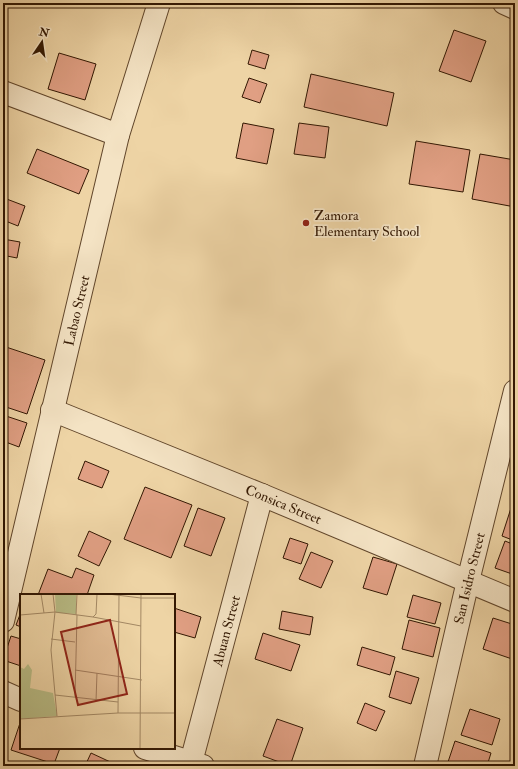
<svg xmlns="http://www.w3.org/2000/svg" width="518" height="769" font-family="'IM FELL Double Pica',serif">
<style>
.building{fill:#e09f83;stroke:#321702}
.lines{fill:none;stroke-linecap:round;stroke-linejoin:round}
.minor-casing{stroke:#61462b;stroke-width:24}
.minor{stroke:#f4e3c4;stroke-width:22}
.poi-dot{fill:#8f2418;stroke:#f4e3c4;stroke-width:1.5}
.labels{text-anchor:middle;stroke-width:3.5;stroke-linejoin:round;paint-order:stroke}
.poi-label{font-size:14px;fill:#321702;stroke:#f4e3c4;text-anchor:start}
.street-label{font-size:14px;fill:#321702;stroke:#f4e3c4}
.inset-road{fill:none;stroke:#a38864;stroke-width:1}
.view{fill:#8f2418;fill-opacity:0.15;stroke:#8f2418;stroke-width:2}
.inset-edge{fill:none;stroke:#321702;stroke-width:2}
</style>
<rect width="100%" height="100%" fill="#eed4a5"/>
<filter id="stains"><feTurbulence type="fractalNoise" baseFrequency=".005" numOctaves="4"/><feColorMatrix values="0 0 0 0 .2 0 0 0 0 .09 0 0 0 0 .02 0 0 0 .5 -.17"/></filter>
<radialGradient id="worn" r=".72"><stop offset=".6" stop-color="#630" stop-opacity="0"/><stop offset="1" stop-color="#630" stop-opacity=".3"/></radialGradient>
<path class="building" d="M 92,3 L 112,3 L 111,7 Z
M 454,30 L 486,41 L 471,82 L 439,71 Z
M 252,50 L 269,55 L 265,69 L 248,64 Z
M 59,53 L 96,64 L 85,100 L 48,89 Z
M 311,74 L 394,93 L 387,126 L 304,107 Z
M 249,78 L 267,84 L 260,103 L 242,97 Z
M 243,123 L 274,129 L 267,164 L 236,158 Z
M 299,123 L 329,127 L 325,158 L 294,154 Z
M 416,141 L 470,150 L 463,192 L 409,184 Z
M 37,149 L 89,170 L 79,194 L 27,173 Z
M 480,154 L 515,160 L 515,207 L 472,199 Z
M 4,198 L 25,206 L 18,226 L 3,220 Z
M 3,239 L 20,242 L 17,258 L 7,256 L 4,271 Z
M 3,346 L 45,360 L 27,414 L 3,406 Z
M 3,415 L 27,423 L 19,447 L 3,441 Z
M 85,461 L 109,471 L 102,488 L 78,479 Z
M 145,487 L 192,505 L 171,558 L 124,539 Z
M 512,505 L 515,505 L 515,541 L 502,536 Z
M 198,508 L 225,518 L 211,556 L 184,546 Z
M 89,531 L 111,541 L 99,566 L 78,556 Z
M 290,538 L 308,544 L 301,564 L 283,558 Z
M 505,541 L 515,545 L 515,575 L 495,568 Z
M 311,552 L 333,561 L 321,588 L 299,579 Z
M 373,557 L 397,564 L 387,595 L 363,588 Z
M 76,568 L 94,575 L 87,595 L 38,595 L 48,569 L 72,578 Z
M 413,595 L 441,603 L 435,624 L 407,617 Z
M 174,608 L 201,617 L 195,638 L 174,632 Z
M 282,611 L 313,617 L 310,635 L 279,629 Z
M 21,612 L 21,627 L 16,625 Z
M 493,618 L 515,625 L 515,660 L 483,649 Z
M 409,620 L 440,628 L 433,657 L 402,649 Z
M 263,633 L 300,645 L 291,671 L 255,659 Z
M 11,636 L 21,639 L 21,666 L 3,660 Z
M 362,647 L 395,657 L 390,675 L 357,665 Z
M 396,671 L 419,678 L 411,704 L 389,697 Z
M 365,703 L 385,711 L 376,731 L 357,723 Z
M 470,709 L 500,719 L 492,745 L 461,735 Z
M 277,719 L 303,728 L 290,766 L 263,756 Z
M 20,723 L 21,724 L 21,748 L 60,748 L 54,764 L 11,750 Z
M 455,741 L 491,753 L 487,766 L 447,765 Z
M 91,753 L 119,766 L 85,766 Z"/>
<g class="lines">
<g class="minor-casing">
<g id="minor">
<path d="M 504,3 L 515,8"/>
<path d="M 3,92 L 118,135"/>
<path id="s1" d="M 52,410 L 262,495 L 515,601"/>
<path id="s2" d="M 3,621 L 118,135 L 159,3"/>
<path d="M 3,692 L 21,700"/>
<path d="M 145,748 L 203,766"/>
<path id="s3" d="M 190,766 L 262,495"/>
<path id="s4" d="M 425,766 L 468,581 L 515,391"/>
</g>
</g>
<use href="#minor" class="minor"/>
</g>
<circle class="poi-dot" cx="306" cy="223" r="4"/>
<g class="labels">
<g class="poi-label">
<text x="314" y="220">Zamora<tspan x="314" dy="16">Elementary School</tspan></text>
</g>
<g class="street-label">
<text dy="5" stroke="none"><textPath href="#s2" startOffset="319">Labao Street</textPath></text>
<text dy="5" stroke="none"><textPath href="#s1" startOffset="250">Consica Street</textPath></text>
<text dy="5" stroke="none"><textPath href="#s4" startOffset="193">San Isidro Street</textPath></text>
<text dy="5" stroke="none"><textPath href="#s3" startOffset="140">Abuan Street</textPath></text>
</g>
</g>
<g transform="translate(20 594)">
<rect width="155" height="155" fill="#eed4a5"/>
<path d="M 35,0 L 56,0 L 56,20 L 36,19 ZM 8,70 L 12,76 L 10,94 L 33,99 L 37,122 L 0,125 L 0,73 L 4,75 Z" fill="#b9bd86"/>
<path class="inset-road" d="M 21,0 L 24,19M 33,0 L 35,18 L 31,56 L 37,122M 88,0 L 121,4 L 155,4M 0,21 L 35,18 L 73,23 L 76,20 L 77,0M 56,21 L 57,0M 73,23 L 121,32M 31,45 L 55,48M 55,76 L 122,86M 35,101 L 98,108M 55,103 L 57,21M 76,107 L 77,79M 98,119 L 99,0M 0,125 L 98,119 L 155,119M 120,155 L 121,0"/>
<path class="view" d="M 90,26 L 107,100 L 58,111 L 41,38 Z"/>
<rect width="155" height="155" class="inset-edge"/>
</g>
<rect width="518" height="769" fill="none" stroke="#eed4a5" stroke-width="16"/>
<rect x="4" y="4" width="510" height="761" fill="none" stroke="#321702" stroke-width="2"/>
<rect x="8" y="8" width="502" height="753" fill="none" stroke="#321702"/>
<g transform="translate(42 42) rotate(13)" stroke="#f4e3c4" stroke-width="3" paint-order="stroke">
<path d="M0-3L7 15L0 10L-7 15Z" fill="#321702"/>
<text y="-6" font-size="11" font-weight="bold" text-anchor="middle" fill="#321702">N</text>
</g>
<rect width="100%" height="100%" filter="url(#stains)"/>
<rect width="100%" height="100%" fill="url(#worn)"/>
</svg>
